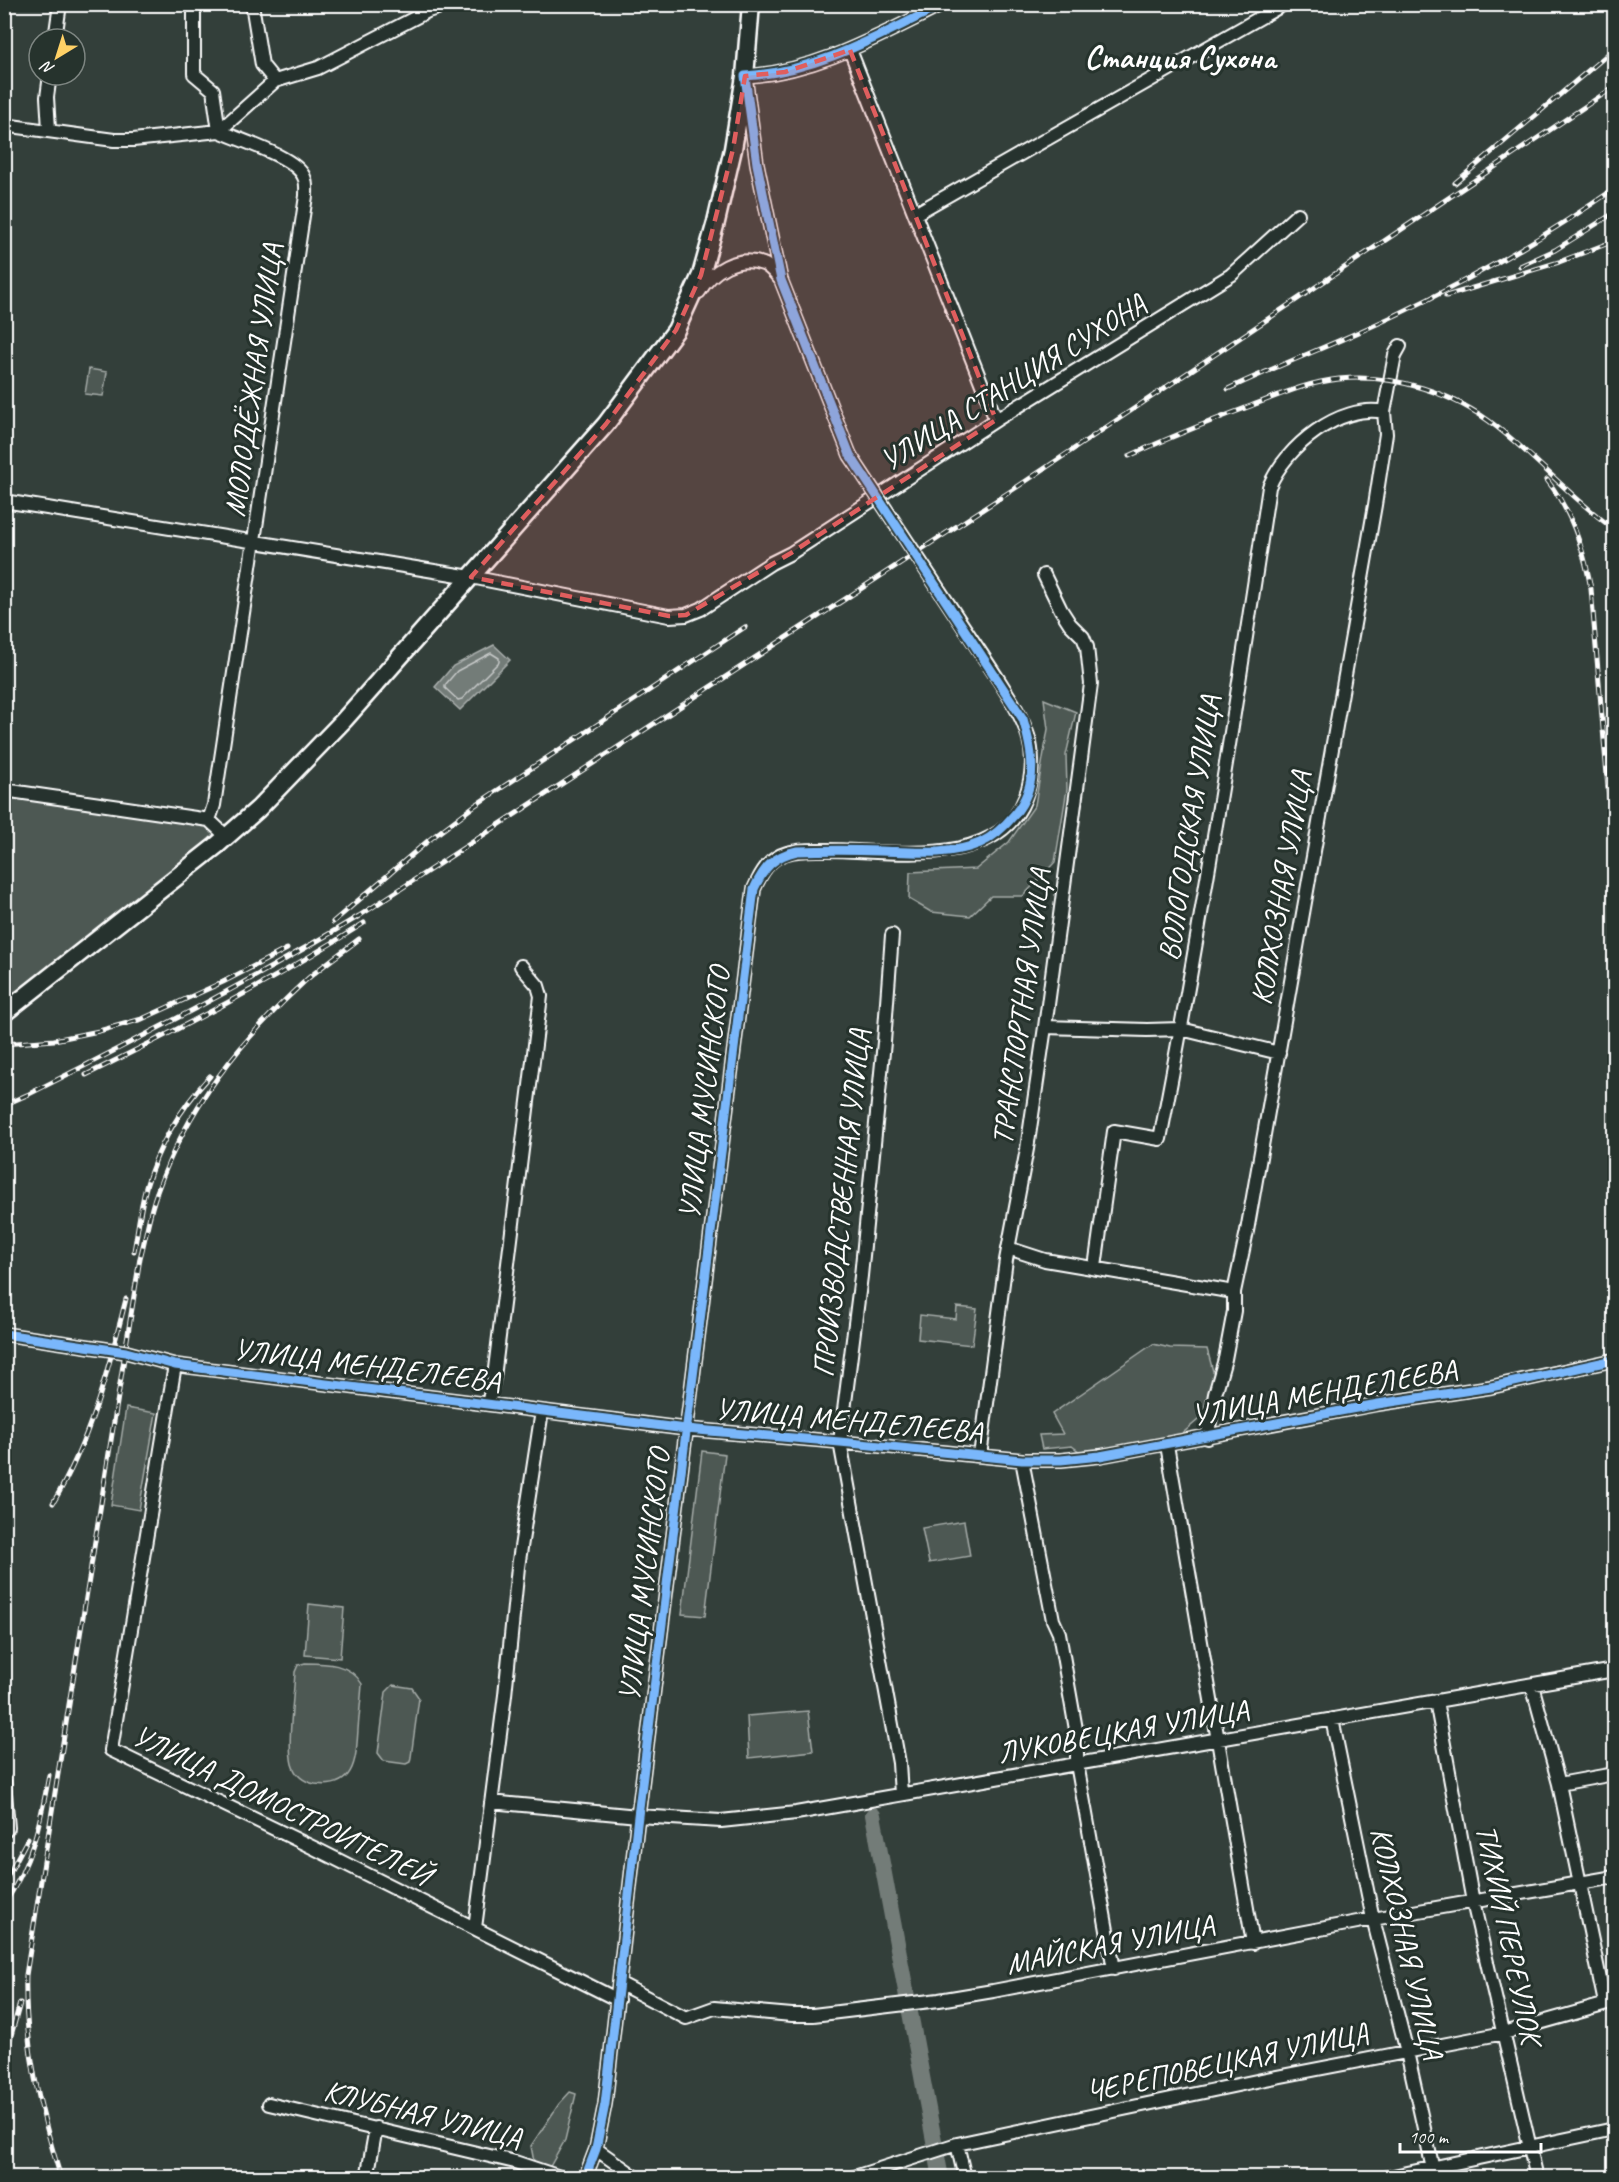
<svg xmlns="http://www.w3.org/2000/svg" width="1619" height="2182" font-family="Caveat,sans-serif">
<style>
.green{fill:#4d5853;stroke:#a6aca9;stroke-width:1.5}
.water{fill:#737b78;stroke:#abb0ae;stroke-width:1.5}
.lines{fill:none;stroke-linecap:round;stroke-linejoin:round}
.shore{stroke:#c7cac9;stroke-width:1.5}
.river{stroke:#737b78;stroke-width:16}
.minor-casing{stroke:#fff;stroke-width:16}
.major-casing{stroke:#fff;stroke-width:21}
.minor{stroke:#26332d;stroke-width:12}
.major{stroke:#26332d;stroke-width:16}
.rail-casing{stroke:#fff;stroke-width:5}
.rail{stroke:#26332d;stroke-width:3;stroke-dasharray:9;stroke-linecap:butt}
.minor-bridge-casing{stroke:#fff;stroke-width:16;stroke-linecap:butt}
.minor-bridge{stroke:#26332d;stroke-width:12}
.cycleway-casing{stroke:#26332d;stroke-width:13}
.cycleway{stroke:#7ab7fb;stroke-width:9}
.marked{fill:#e05e5e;fill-opacity:0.2;stroke:#e05e5e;stroke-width:4.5;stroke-dasharray:12 8;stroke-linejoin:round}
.labels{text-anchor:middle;stroke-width:6;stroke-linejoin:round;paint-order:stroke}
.street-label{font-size:30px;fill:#fff;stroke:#26332d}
.neighbourhood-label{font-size:32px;font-weight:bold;fill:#fff;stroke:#26332d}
</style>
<rect width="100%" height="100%" fill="#333f3a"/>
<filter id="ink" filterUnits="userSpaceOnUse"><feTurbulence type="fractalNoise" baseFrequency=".0167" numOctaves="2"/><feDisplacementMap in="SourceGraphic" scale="12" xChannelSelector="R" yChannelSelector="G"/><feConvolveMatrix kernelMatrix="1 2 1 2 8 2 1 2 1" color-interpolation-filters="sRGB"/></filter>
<g filter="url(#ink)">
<path class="green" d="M 89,369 L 107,372 L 103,396 L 85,394 Z
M 1044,699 L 1076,712 L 1066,755 L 1067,789 L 1055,862 L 1023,896 L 991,896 L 970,916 L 931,912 L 909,899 L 910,872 L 976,869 L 1009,842 L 1035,805 L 1048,729 Z
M 5,790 L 209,820 L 227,837 L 5,1013 Z
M 957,1307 L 977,1309 L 972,1345 L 918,1339 L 920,1315 L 956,1319 Z
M 1153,1344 L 1170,1348 L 1207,1349 L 1217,1386 L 1212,1408 L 1178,1437 L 1084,1455 L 1072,1446 L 1042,1449 L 1039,1435 L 1063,1434 L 1052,1414 Z
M 126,1408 L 156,1413 L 139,1510 L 111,1505 Z
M 702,1451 L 725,1454 L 705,1616 L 682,1614 Z
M 964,1521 L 970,1556 L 929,1563 L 922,1528 Z
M 309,1604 L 344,1608 L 340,1658 L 305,1655 Z
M 305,1663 C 326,1663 350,1663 362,1684 C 361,1700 359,1715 358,1730 C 356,1760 355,1790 315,1784 C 304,1782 295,1775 292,1764 C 287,1744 294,1695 295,1672 L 298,1665 Z
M 393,1685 L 412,1688 L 419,1698 L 411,1757 L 410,1762 L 406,1764 L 384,1761 L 378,1753 L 386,1692 Z
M 808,1711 L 813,1751 L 749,1758 L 747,1716 Z
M 570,2092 L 576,2094 L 565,2140 L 548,2170 L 534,2162 L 531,2146 L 559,2104 Z"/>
<path class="water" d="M 494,645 L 510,660 L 460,710 L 435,687 L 453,666 Z"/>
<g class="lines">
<path class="shore" d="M 491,653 L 499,658 L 499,662 L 462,699 L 458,700 L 445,688 L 445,685 L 457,671 Z"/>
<path class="river" d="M 873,1815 L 941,2178"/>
<g class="minor-casing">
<path id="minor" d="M 194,4 L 194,74 L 213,90 L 219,131 C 239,140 296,157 304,177 C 307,183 306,190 306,196 C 274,399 246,602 214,805 L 209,820
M 252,4 L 262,65 L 275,81
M 55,39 L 60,4
M 850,50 L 996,420
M 4,125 L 114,140 L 133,140 L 219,131 L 275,81 L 318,68 L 428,11 L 450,4
M 49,129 L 47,97 L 50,75
M 915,214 L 1284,4
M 699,292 C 712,270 737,255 763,264 C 770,266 776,275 781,280
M 850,455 L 781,280 L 757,164 L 745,76 C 818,72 880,35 944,4
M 4,501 L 471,577 L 669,616 L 686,615 L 701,609 L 771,563 L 791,553 L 996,420 L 1231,275 L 1298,214
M 4,790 L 209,820 L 227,837
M 892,935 L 884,1042 L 861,1276 L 840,1442 L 899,1763 L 901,1794
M 1045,1027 L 1147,1030 L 1181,1029 L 1279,1053
M 1008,1248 L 1045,1260 L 1234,1292
M 1095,1267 L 1114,1131 L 1160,1139 C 1202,922 1236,705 1269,487 C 1285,447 1340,403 1384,412
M 4,1334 L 126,1352 L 175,1365 L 686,1429 L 840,1442 L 1022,1460 L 1061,1460 L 1100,1456 L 1378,1404 L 1491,1387 L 1614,1360
M 175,1365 L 111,1750 L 314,1848 L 618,2000
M 488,1404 L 494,1377 L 541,996 L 538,986 L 521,966
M 1207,1438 L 1215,1394 L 1225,1359 L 1234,1311 L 1234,1292 L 1247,1231 L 1375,505 L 1386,434 L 1384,412 L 1395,355 L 1400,346
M 1167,1445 L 1253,1943
M 980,1456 L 1006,1260 L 1027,1149 L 1045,1027 L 1091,684 L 1087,647 L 1083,637 L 1070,624 L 1061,610 L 1044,575
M 1022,1460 L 1053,1620 L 1059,1633 L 1077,1735 L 1077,1764 L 1114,1969
M 1532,1685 L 1559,1784 L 1605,2003
M 1436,1701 L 1473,1902 L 1537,2178
M 1332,1719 L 1373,1919 L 1407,2052 L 1435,2178
M 4,1781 L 8,1828 L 4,1832
M 1559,1784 L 1614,1774
M 491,1802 L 638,1816 L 721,1821 L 796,1813 L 1614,1670
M 475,1928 L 505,1695 L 518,1567 L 542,1411
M 619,1983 L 686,2018 L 714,2008 L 792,2015 L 813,2015 L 939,2000 L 993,1991 L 1373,1919 L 1614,1877
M 269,2104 L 515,2162 L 563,2178
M 957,2144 L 965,2178
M 596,2149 L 637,2178
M 367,2178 L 376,2128
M 585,2178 L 596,2149 L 605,2104 L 638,1816 L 754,889 C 761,873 769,858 787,853 C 800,849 814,850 828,850 C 888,850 998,871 1025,798 C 1043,749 1024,720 998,679
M 851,2178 L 957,2144 L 1266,2079 L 1504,2033 L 1614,2002
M 1384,2178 L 1614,2129"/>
</g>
<g class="major-casing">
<path id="major" d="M 4,1013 L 216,846 L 258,809 L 344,720 L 606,424 L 676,330 L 701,275 L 716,222 L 733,149 L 745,76 L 751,4"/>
</g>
<use href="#minor" class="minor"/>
<use href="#major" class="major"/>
<g class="rail-casing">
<path id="rail" d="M 1455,183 L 1614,49
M 1520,266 L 1555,250 L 1614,213
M 1446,296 L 1559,262 L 1614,241
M 1228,389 C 1283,363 1340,342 1396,315 C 1472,279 1545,237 1614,189
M 1129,456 C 1168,438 1208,422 1248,407 C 1277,396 1308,382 1339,379 C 1394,373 1454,393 1497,427 C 1538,459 1572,499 1614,529
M 1547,480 C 1572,512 1584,549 1591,589 L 1610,810
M 333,922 L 429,840 L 474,806 L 745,627
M 4,1044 L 54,1040 L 99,1031 L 142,1019 L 223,982 L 287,949
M 86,1075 C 181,1028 275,980 364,923
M 4,1105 L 29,1094 C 140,1038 252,981 359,916 L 1020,485 L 1614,87
M 134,1251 C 138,1230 140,1208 146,1187 C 158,1145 180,1109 210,1076
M 53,1503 C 91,1439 108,1370 126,1299
M 4,1883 L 28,1838
M 4,1904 C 31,1866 41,1820 49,1775
M 4,2061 L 20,2003
M 61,2178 C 40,2109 24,2047 26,1975 L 140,1258 C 146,1237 149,1213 157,1192 C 187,1107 240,1041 305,981 C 322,966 341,953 359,939"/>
</g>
<use href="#rail" class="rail"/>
<g class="minor-bridge-casing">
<path id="minor-bridge" d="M 850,455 L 998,679"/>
</g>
<use href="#minor-bridge" class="minor-bridge"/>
<g class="cycleway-casing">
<path id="cycleway" d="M 4,1334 L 126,1352 L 175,1365 L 686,1429 L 840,1442 L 1022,1460 L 1061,1460 L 1100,1456 L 1378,1404 L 1491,1387 L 1614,1360
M 585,2178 L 596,2149 L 605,2104 L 638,1816 L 754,889 C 764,867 774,856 797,851 C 825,850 852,850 880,851 C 913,852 949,856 980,843 C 994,837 1005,826 1015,814 C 1039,784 1033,753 1023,719 L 850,455 L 781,280 L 757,164 L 745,76 C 818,72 880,35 944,4"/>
</g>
<use href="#cycleway" class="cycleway"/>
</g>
</g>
<path class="marked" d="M 850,50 L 996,420 L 791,553 L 686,615 L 669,616 L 471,577 L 606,424 L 676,330 L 701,275 L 733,149 L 745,76 L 785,72 Z"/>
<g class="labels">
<g class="street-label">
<text transform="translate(253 380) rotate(-82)" y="10">МОЛОДЁЖНАЯ УЛИЦА</text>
<text transform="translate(1013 382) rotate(-32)" y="10">УЛИЦА СТАНЦИЯ СУХОНА</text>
<text transform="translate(1189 828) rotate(-81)" y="10">ВОЛОГОДСКАЯ УЛИЦА</text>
<text transform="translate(1281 888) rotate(-80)" y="10">КОЛХОЗНАЯ УЛИЦА</text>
<text transform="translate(1021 1007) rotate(-82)" y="10">ТРАНСПОРТНАЯ УЛИЦА</text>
<text transform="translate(704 1093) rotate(-83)" y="10">УЛИЦА МУСИНСКОГО</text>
<text transform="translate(841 1203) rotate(-84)" y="10">ПРОИЗВОДСТВЕННАЯ УЛИЦА</text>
<text transform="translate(367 1365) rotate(7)" y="10">УЛИЦА МЕНДЕЛЕЕВА</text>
<text transform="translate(1324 1392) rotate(-10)" y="10">УЛИЦА МЕНДЕЛЕЕВА</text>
<text transform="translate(849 1420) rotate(5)" y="10">УЛИЦА МЕНДЕЛЕЕВА</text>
<text transform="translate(644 1575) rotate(-83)" y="10">УЛИЦА МУСИНСКОГО</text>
<text transform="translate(1123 1731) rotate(-10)" y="10">ЛУКОВЕЦКАЯ УЛИЦА</text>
<text transform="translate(282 1805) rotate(26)" y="10">УЛИЦА ДОМОСТРОИТЕЛЕЙ</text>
<text transform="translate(1509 1934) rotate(78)" y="10">ТИХИЙ ПЕРЕУЛОК</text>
<text transform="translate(1407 1943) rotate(77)" y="10">КОЛХОЗНАЯ УЛИЦА</text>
<text transform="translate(1110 1944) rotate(-11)" y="10">МАЙСКАЯ УЛИЦА</text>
<text transform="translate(1227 2062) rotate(-12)" y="10">ЧЕРЕПОВЕЦКАЯ УЛИЦА</text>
<text transform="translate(423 2114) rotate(14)" y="10">КЛУБНАЯ УЛИЦА</text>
</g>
<g class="neighbourhood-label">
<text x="1180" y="68">Станция Сухона</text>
</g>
</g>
<rect width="1619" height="2182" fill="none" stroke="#26332d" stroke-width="24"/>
<rect x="12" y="12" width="1595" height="2158" fill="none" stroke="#fff" stroke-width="2" filter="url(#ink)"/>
<g transform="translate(57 57) rotate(218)"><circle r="28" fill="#26332d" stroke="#7d8581" stroke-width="1.5"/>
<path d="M0-4.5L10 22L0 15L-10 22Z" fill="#ffd166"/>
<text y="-9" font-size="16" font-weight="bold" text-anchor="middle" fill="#ffffff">N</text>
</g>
<path d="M1400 2143v9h141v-9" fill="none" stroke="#ffffff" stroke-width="3"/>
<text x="1409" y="2143" font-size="18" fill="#ffffff" stroke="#26332d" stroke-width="4.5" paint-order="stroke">100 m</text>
</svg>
